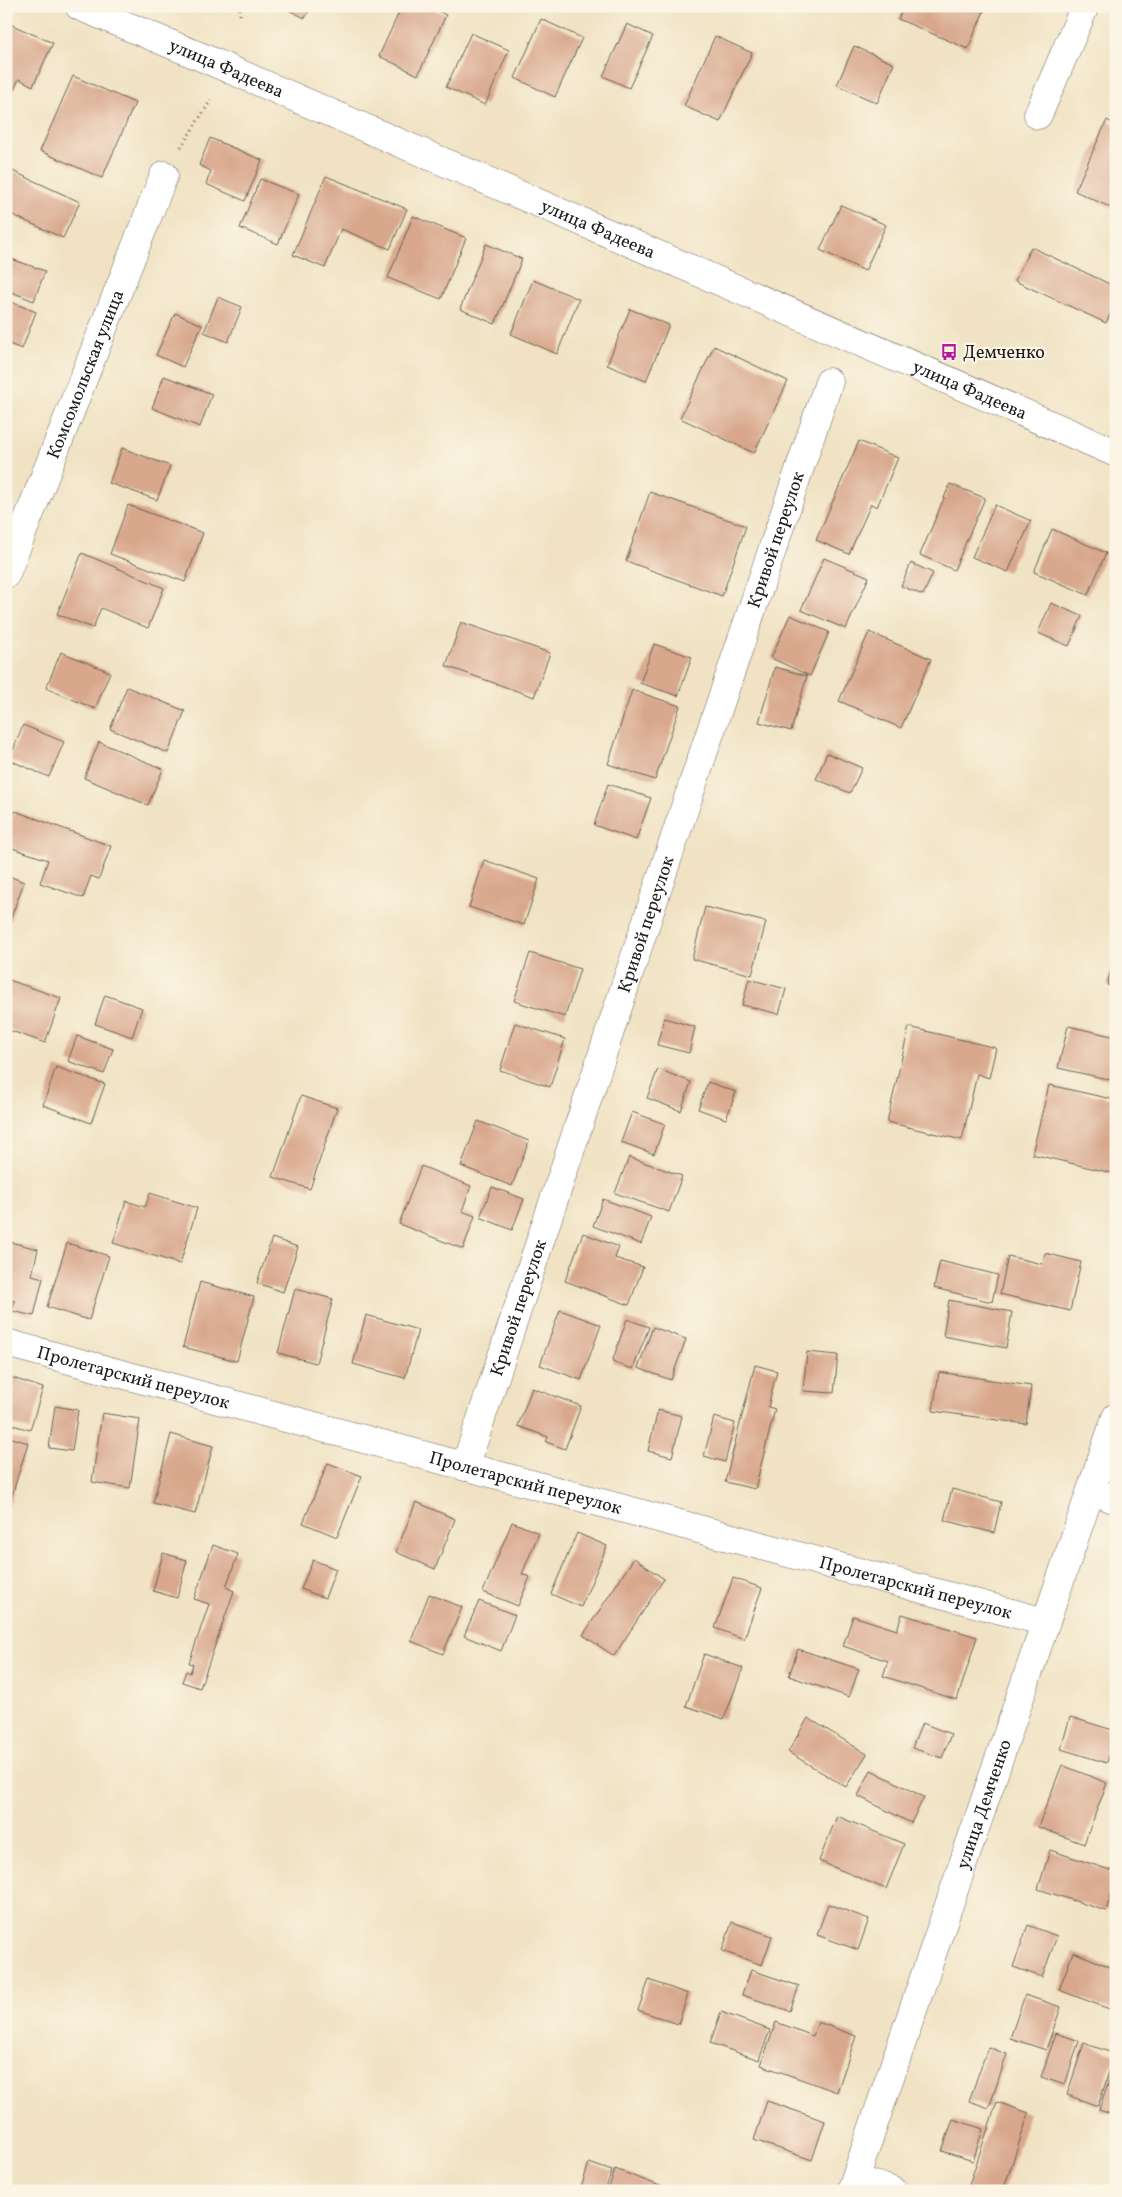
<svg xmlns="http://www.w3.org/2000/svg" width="1122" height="2197" font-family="Vollkorn,serif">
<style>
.building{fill:#d8a78c}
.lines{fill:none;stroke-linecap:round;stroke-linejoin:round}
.street-casing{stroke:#666156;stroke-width:29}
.secondary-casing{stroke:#666156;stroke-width:29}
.path{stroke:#666156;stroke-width:3;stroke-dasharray:1 4;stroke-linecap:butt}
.street{stroke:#fff;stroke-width:28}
.secondary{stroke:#fff;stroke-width:28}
.labels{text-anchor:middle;stroke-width:4.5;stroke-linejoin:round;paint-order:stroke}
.street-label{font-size:18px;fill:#1c1c1c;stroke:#fcf5e5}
.poi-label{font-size:18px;fill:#1c1c1c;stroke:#fcf5e5;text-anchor:start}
</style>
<rect width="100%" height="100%" fill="#fcf5e5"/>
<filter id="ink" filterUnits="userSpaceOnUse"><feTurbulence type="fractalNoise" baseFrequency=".02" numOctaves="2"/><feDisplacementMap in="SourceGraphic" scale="10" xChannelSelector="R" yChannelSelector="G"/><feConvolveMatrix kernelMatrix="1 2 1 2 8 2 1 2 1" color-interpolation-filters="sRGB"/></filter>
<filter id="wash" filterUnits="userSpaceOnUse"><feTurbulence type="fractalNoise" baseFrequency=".0096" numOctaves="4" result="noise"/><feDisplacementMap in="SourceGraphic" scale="20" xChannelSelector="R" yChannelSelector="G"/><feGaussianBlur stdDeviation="1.12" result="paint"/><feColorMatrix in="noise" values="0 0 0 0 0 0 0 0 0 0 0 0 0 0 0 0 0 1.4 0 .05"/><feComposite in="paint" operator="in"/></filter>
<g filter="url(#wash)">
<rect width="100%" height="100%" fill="#f0e2c3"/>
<g id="blocks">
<path class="building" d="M 280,6 L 311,6 L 305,18 Z
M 402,6 L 428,6 L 446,15 L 418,75 L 379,56 Z
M 904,6 L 986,6 L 968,49 L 898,19 Z
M 541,19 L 582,38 L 555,97 L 515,78 Z
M 627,24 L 653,36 L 629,88 L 603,76 Z
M 12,25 L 53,43 L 33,86 L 19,79 L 6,106 L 6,38 Z
M 471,33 L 509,50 L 485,105 L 446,87 Z
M 715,36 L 752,53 L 720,122 L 684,106 Z
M 854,46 L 894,64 L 877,103 L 837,85 Z
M 73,76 L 135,103 L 102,178 L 40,151 Z
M 1107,120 L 1116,125 L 1116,210 L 1075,191 Z
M 210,138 L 262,160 L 245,201 L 206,184 L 211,171 L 199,165 Z
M 6,168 L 80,202 L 63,238 L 6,212 Z
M 326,176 L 407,209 L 390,249 L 341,229 L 325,268 L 293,255 Z
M 260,179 L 299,194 L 278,244 L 240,228 Z
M 841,205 L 886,225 L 865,271 L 820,250 Z
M 413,216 L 466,238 L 441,299 L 388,278 Z
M 486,244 L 522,259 L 495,324 L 460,309 Z
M 1031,247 L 1116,287 L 1116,302 L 1106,323 L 1015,281 Z
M 6,257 L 45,271 L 34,301 L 6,290 Z
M 533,280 L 579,299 L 557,354 L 511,334 Z
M 218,297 L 242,307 L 228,342 L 204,332 Z
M 6,300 L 36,312 L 22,349 L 6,343 Z
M 630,309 L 669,325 L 646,381 L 607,365 Z
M 175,313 L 202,325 L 183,367 L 156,355 Z
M 714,346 L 788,381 L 754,453 L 680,418 Z
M 164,376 L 212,394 L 200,427 L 152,408 Z
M 859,441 L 898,458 L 877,507 L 871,504 L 849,554 L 816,540 Z
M 122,448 L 170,466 L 157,500 L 109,483 Z
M 950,484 L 985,498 L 954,570 L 920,555 Z
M 650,492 L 746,526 L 722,596 L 626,561 Z
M 128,505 L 203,533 L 185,582 L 110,554 Z
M 995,505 L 1031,521 L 1008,572 L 972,557 Z
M 1052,529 L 1106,553 L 1088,595 L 1034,572 Z
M 82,553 L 164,588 L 148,628 L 101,608 L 93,628 L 57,614 Z
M 824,558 L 869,577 L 846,629 L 801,610 Z
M 911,563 L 933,573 L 923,595 L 901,586 Z
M 1051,603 L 1082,616 L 1069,646 L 1038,633 Z
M 790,615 L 829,632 L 810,676 L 771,658 Z
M 461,622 L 550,653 L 534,697 L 446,666 Z
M 869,632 L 931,659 L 901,728 L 839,701 Z
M 654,644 L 692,657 L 678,696 L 640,683 Z
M 61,652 L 110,672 L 95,709 L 46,688 Z
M 775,667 L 807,676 L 791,731 L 759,722 Z
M 127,687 L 185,711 L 168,753 L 110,729 Z
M 632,690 L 680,706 L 655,780 L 608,764 Z
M 23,725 L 64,742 L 49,777 L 9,760 Z
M 99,742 L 163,769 L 148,805 L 84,778 Z
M 827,753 L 862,768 L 850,793 L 816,779 Z
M 608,784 L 651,798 L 636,840 L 594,825 Z
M 15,811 L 111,846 L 99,879 L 91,876 L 83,898 L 40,883 L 48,860 L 6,846 L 6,836 Z
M 484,860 L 539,879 L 524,925 L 469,907 Z
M 6,875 L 24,882 L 9,923 L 6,922 Z
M 705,907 L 766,922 L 752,975 L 692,959 Z
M 1116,950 L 1116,987 L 1107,985 Z
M 530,953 L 580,969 L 565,1017 L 514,1001 Z
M 6,979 L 61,998 L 45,1043 L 6,1029 Z
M 749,979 L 786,989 L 779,1014 L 742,1005 Z
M 105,995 L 142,1008 L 132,1037 L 95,1024 Z
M 664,1018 L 695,1027 L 689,1053 L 657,1045 Z
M 515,1023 L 565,1039 L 550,1087 L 500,1070 Z
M 1068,1026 L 1116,1037 L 1116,1081 L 1058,1068 Z
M 909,1027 L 996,1048 L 989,1078 L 977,1074 L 962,1140 L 887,1122 Z
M 77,1036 L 113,1049 L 104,1074 L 68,1061 Z
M 56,1067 L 105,1084 L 91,1123 L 43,1105 Z
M 658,1069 L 691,1082 L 681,1111 L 647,1098 Z
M 708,1082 L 736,1092 L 726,1119 L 698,1109 Z
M 1049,1085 L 1116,1100 L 1116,1158 L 1112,1173 L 1032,1154 Z
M 301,1096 L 337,1108 L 310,1189 L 273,1177 Z
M 632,1112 L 665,1124 L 654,1154 L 621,1142 Z
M 478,1121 L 529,1141 L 512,1186 L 461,1166 Z
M 629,1157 L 682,1176 L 669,1212 L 615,1193 Z
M 421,1166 L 471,1186 L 462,1211 L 475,1216 L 463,1249 L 399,1224 Z
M 492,1187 L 524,1199 L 512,1230 L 480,1217 Z
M 150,1193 L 197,1208 L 180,1264 L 113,1243 L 126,1201 L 145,1207 Z
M 603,1199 L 651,1217 L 641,1244 L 593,1226 Z
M 583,1233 L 619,1247 L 615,1258 L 643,1267 L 629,1305 L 565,1281 Z
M 272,1238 L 298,1247 L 283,1292 L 257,1283 Z
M 6,1241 L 38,1249 L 32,1275 L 43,1278 L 34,1316 L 12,1311 L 15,1301 L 6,1299 Z
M 67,1243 L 109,1256 L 89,1320 L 47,1307 Z
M 1045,1253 L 1081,1262 L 1070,1311 L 1000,1294 L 1008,1256 L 1042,1264 Z
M 940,1261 L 998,1275 L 992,1302 L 934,1288 Z
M 200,1282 L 254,1297 L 237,1361 L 183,1347 Z
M 295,1289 L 333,1299 L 316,1363 L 278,1353 Z
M 949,1300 L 1012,1312 L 1006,1348 L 943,1336 Z
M 560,1310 L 601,1325 L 581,1380 L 540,1365 Z
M 366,1315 L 418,1330 L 405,1378 L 353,1364 Z
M 627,1319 L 649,1327 L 633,1369 L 612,1362 Z
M 653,1327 L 686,1339 L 671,1380 L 638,1368 Z
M 807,1352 L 838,1355 L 834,1393 L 803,1391 Z
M 755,1365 L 777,1371 L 768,1407 L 775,1409 L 755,1489 L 725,1482 Z
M 939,1372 L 1031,1386 L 1026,1424 L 933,1411 Z
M 10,1377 L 43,1388 L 30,1430 L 6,1423 L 6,1389 Z
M 532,1388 L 581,1406 L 565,1449 L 546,1442 L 548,1437 L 518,1426 Z
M 55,1406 L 78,1410 L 72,1451 L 49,1448 Z
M 658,1410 L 682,1416 L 672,1457 L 648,1451 Z
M 102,1413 L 140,1419 L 130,1488 L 92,1482 Z
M 714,1417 L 735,1423 L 725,1462 L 704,1456 Z
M 171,1434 L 213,1446 L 195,1514 L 153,1503 Z
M 6,1436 L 28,1443 L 7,1512 L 6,1512 Z
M 328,1463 L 362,1476 L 337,1537 L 303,1523 Z
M 952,1489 L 1001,1502 L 994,1533 L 944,1520 Z
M 416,1502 L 455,1519 L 435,1569 L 396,1552 Z
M 512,1522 L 539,1533 L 522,1574 L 530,1577 L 518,1606 L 483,1592 Z
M 577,1533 L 607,1546 L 581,1607 L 551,1594 Z
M 213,1545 L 238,1554 L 226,1587 L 234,1591 L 200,1688 L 182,1682 L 186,1671 L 190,1673 L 193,1664 L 189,1663 L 209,1604 L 194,1599 Z
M 163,1553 L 187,1560 L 177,1598 L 153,1591 Z
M 634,1558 L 664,1579 L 614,1656 L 583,1635 Z
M 313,1560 L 336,1569 L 325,1598 L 301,1589 Z
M 733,1578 L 762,1588 L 744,1639 L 715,1628 Z
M 429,1594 L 462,1607 L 443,1654 L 411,1641 Z
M 479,1601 L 515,1615 L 501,1651 L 464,1636 Z
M 902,1614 L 977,1637 L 957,1700 L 883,1676 L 888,1661 L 843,1646 L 853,1616 L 897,1630 Z
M 798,1649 L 859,1669 L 849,1697 L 789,1676 Z
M 704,1654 L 743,1668 L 724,1719 L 686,1706 Z
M 1070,1717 L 1116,1731 L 1107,1763 L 1061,1749 Z
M 808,1718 L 867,1754 L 846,1787 L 788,1752 Z
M 922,1723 L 951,1734 L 942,1758 L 912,1748 Z
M 1062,1765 L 1107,1783 L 1084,1844 L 1038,1827 Z
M 871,1770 L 924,1797 L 911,1823 L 858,1796 Z
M 837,1816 L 904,1844 L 886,1889 L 819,1861 Z
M 1050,1850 L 1116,1872 L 1116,1880 L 1106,1911 L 1038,1889 Z
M 828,1904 L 869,1919 L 858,1950 L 817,1935 Z
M 732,1922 L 772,1936 L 762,1965 L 722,1951 Z
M 1028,1925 L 1057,1936 L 1042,1977 L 1013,1967 Z
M 1073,1952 L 1116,1969 L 1116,2000 L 1112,2010 L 1059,1990 Z
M 751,1970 L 799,1986 L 790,2011 L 742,1995 Z
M 649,1980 L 688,1994 L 678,2024 L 638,2010 Z
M 1025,1995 L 1061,2007 L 1046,2050 L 1010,2038 Z
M 721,2012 L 770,2030 L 759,2060 L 710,2043 Z
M 776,2022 L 813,2036 L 818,2022 L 856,2036 L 837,2092 L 761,2065 Z
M 1056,2033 L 1079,2041 L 1065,2085 L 1041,2077 Z
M 1084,2043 L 1115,2054 L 1098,2106 L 1067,2095 Z
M 988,2047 L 1007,2054 L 989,2108 L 969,2101 Z
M 1116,2061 L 1116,2116 L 1099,2110 Z
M 767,2101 L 825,2121 L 812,2160 L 754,2140 Z
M 997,2102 L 1029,2113 L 1003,2191 L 967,2191 Z
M 953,2119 L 983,2129 L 973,2161 L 942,2151 Z
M 589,2163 L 612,2171 L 605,2191 L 580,2191 Z
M 615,2169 L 673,2191 L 608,2191 Z"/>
</g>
</g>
<g filter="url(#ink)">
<use href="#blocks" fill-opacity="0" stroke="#666156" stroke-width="1"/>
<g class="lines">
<g class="street-casing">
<g id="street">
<path d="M 1038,115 L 1085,6"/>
<path id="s1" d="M 6,574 L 164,175"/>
<path id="s2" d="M 6,1343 L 1045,1622"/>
<path id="s3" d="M 465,1467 L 661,878 L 829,382"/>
<path d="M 1091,1490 L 1116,1500"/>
<path d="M 856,2179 L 893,2191"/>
<path id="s4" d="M 851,2191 L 1116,1417"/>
</g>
</g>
<g class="secondary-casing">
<g id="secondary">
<path id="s5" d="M 79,6 L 199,56 L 1116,453"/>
</g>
</g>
<path class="path" d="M 240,15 L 240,6
M 181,147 L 211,100"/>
<use href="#street" class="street"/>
<use href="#secondary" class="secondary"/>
</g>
</g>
<defs>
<g id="bus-bare" transform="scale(1.35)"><path d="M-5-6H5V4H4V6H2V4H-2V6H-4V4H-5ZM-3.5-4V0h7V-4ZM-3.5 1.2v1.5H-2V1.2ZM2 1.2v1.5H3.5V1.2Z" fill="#b5179e" stroke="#fcf5e5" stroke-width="2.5" paint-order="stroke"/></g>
</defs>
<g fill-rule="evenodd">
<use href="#bus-bare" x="949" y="352"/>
</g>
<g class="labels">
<g class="street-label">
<text dy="6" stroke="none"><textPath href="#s5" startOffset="160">улица Фадеева</textPath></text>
<text dy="6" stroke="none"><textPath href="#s5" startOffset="565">улица Фадеева</textPath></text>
<text dy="6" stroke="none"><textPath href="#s1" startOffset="215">Комсомольская улица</textPath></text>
<text dy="6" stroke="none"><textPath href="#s5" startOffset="970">улица Фадеева</textPath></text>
<text dy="6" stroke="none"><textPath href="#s3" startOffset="978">Кривой переулок</textPath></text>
<text dy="6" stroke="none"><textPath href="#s3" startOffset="572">Кривой переулок</textPath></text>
<text dy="6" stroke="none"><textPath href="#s3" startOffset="168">Кривой переулок</textPath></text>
<text dy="6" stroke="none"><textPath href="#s2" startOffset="132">Пролетарский переулок</textPath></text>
<text dy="6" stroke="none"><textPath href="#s2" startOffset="538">Пролетарский переулок</textPath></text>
<text dy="6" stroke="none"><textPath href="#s2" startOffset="942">Пролетарский переулок</textPath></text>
<text dy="6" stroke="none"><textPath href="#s4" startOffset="409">улица Демченко</textPath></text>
</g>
<g class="poi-label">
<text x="963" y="358">Демченко</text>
</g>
</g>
<rect width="1122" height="2197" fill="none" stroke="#fcf5e5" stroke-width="25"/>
</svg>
